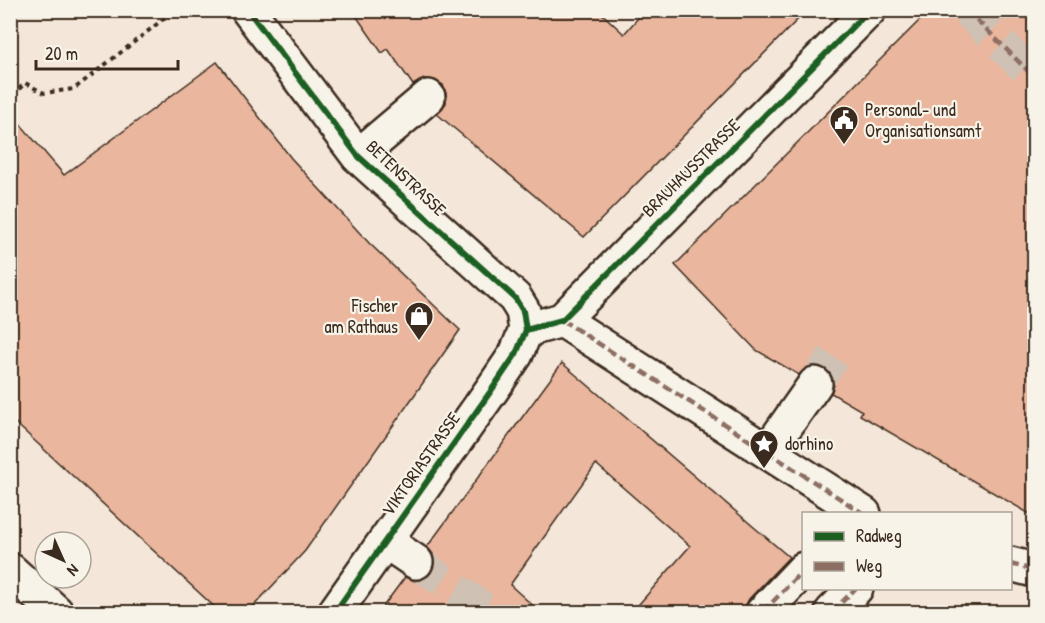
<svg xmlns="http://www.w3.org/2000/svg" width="1045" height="623" font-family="'Patrick Hand',sans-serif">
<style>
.building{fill:#eab69d;stroke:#3b2a1e;stroke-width:1.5}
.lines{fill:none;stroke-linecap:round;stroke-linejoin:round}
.minor-tunnel{stroke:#cfc1b4;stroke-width:33;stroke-dasharray:33 16;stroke-linecap:butt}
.minor-casing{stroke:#3b2a1e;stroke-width:38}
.path{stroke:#3b2a1e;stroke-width:4;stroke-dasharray:4.5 4.5;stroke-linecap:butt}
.minor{stroke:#f7f3e8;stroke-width:33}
.quiet{stroke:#8d6e63;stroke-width:4.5;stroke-dasharray:9 4.5;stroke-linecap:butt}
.cycleway-casing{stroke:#f7f3e8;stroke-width:10}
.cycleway{stroke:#1b5e20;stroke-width:6}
.labels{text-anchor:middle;stroke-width:4.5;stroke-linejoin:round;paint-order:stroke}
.poi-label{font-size:18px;fill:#3b2a1e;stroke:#f7f3e8;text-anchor:start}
.street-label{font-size:18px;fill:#3b2a1e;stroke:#f7f3e8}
</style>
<rect width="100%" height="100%" fill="#f4e7d9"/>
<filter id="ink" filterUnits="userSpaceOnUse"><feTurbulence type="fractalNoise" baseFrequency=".0167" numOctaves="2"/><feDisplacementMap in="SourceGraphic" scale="12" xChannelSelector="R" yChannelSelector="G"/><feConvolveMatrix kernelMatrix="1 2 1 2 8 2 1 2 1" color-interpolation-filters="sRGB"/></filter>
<g filter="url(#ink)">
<path class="building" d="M 352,10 L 598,10 L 624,34 L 645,10 L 807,10 L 584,237 L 437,114 L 446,103 L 446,94 L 443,85 L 435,80 L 425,79 L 413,85 L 388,49 L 382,53 Z
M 930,10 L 1035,10 L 1035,517 L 860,415 L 862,411 L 831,393 L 834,385 L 832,377 L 825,368 L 817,365 L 808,367 L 799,375 L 756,350 L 675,265 Z
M 217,62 L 291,158 L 369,243 L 460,330 L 305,551 L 248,612 L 220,612 L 10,418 L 10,112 L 64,175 Z
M 562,363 L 789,557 L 749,599 L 742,612 L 632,612 L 690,546 L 596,464 L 510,585 L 540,612 L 379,612 L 405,577 L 415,581 L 424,579 L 431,573 L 435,563 L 433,554 L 427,547 Z"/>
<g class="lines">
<path class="minor-tunnel" d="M 967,10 L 1034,77
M 815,384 L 835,354
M 416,562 L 484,609"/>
<g class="minor-casing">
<path id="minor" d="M 248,10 L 358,156 L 515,298 L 523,311 L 526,330
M 358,156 L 428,97
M 562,320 L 864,514
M 526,330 L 562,320 L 869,10
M 768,451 L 815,384
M 385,541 L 416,562
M 1010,564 L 1034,570
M 10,570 L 56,612
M 335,612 L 493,388 L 516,354 L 526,330
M 763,612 L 804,569
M 832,612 L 856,588"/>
</g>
<path class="path" d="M 19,89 L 25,83 L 44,93 L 74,89 L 175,10"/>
<use href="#minor" class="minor"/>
<path class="quiet" d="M 967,10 L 1034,77
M 562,320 L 864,514
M 1010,564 L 1034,570
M 763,612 L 804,569
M 832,612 L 856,588"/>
<g class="cycleway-casing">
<path id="cycleway" d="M 248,10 L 358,156 L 515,298 L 523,311 L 526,330
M 526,330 L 562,320 L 869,10
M 335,612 L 493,388 L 516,354 L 526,330"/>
</g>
<use href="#cycleway" class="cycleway"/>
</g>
</g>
<defs>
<g id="civic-pin" transform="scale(1.5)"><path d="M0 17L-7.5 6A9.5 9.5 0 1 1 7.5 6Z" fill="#3b2a1e" stroke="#f7f3e8"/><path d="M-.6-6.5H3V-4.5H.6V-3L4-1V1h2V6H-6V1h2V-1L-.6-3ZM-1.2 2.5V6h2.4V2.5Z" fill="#fff"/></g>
<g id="shop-pin" transform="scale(1.5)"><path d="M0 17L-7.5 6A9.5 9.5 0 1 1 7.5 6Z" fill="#3b2a1e" stroke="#f7f3e8"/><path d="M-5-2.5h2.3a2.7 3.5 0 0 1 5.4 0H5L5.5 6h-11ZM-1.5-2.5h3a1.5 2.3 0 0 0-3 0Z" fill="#fff"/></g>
<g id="sight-pin" transform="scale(1.5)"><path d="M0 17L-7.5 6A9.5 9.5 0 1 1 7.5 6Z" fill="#3b2a1e" stroke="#f7f3e8"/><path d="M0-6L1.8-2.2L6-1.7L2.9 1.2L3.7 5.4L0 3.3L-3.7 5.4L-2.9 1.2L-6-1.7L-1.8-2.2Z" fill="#fff"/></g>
</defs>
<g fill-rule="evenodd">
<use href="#civic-pin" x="844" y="120"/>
<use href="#shop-pin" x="419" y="316"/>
<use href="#sight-pin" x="764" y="444"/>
</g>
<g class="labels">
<g class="poi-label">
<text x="865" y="116">Personal- und<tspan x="865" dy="21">Organisationsamt</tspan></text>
<text x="398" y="312" text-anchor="end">Fischer<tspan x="398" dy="21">am Rathaus</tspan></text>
<text x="785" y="450">dorhino</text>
</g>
<g class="street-label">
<text transform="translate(691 168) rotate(-45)" y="6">BRAUHAUSSTRASSE</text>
<text transform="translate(406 178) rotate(43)" y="6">BETENSTRASSE</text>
<text transform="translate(421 464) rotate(-55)" y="6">VIKTORIASTRASSE</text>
</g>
</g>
<rect width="1045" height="623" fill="none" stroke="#f7f3e8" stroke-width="36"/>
<rect x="18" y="18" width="1009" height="587" fill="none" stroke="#3b2a1e" stroke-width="2" filter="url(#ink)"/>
<rect x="802" y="512" width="210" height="78" fill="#f7f3e8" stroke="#aca397" stroke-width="1.5"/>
<rect x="814" y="532" width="30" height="9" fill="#1b5e20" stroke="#aca397" stroke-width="1.5"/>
<text x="856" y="542" font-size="18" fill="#3b2a1e">Radweg</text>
<rect x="814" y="562" width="30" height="9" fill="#8d6e63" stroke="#aca397" stroke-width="1.5"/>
<text x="856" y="572" font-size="18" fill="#3b2a1e">Weg</text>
<g transform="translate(63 560) rotate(135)"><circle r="28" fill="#f7f3e8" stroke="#aca397" stroke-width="1.5"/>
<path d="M0-4.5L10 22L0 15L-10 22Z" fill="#3b2a1e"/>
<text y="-9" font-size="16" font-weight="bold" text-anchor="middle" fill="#3b2a1e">N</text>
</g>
<path d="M36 60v9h142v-9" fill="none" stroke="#3b2a1e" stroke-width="3"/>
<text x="45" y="60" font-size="18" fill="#3b2a1e" stroke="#f7f3e8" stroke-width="4.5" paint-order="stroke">20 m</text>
</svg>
